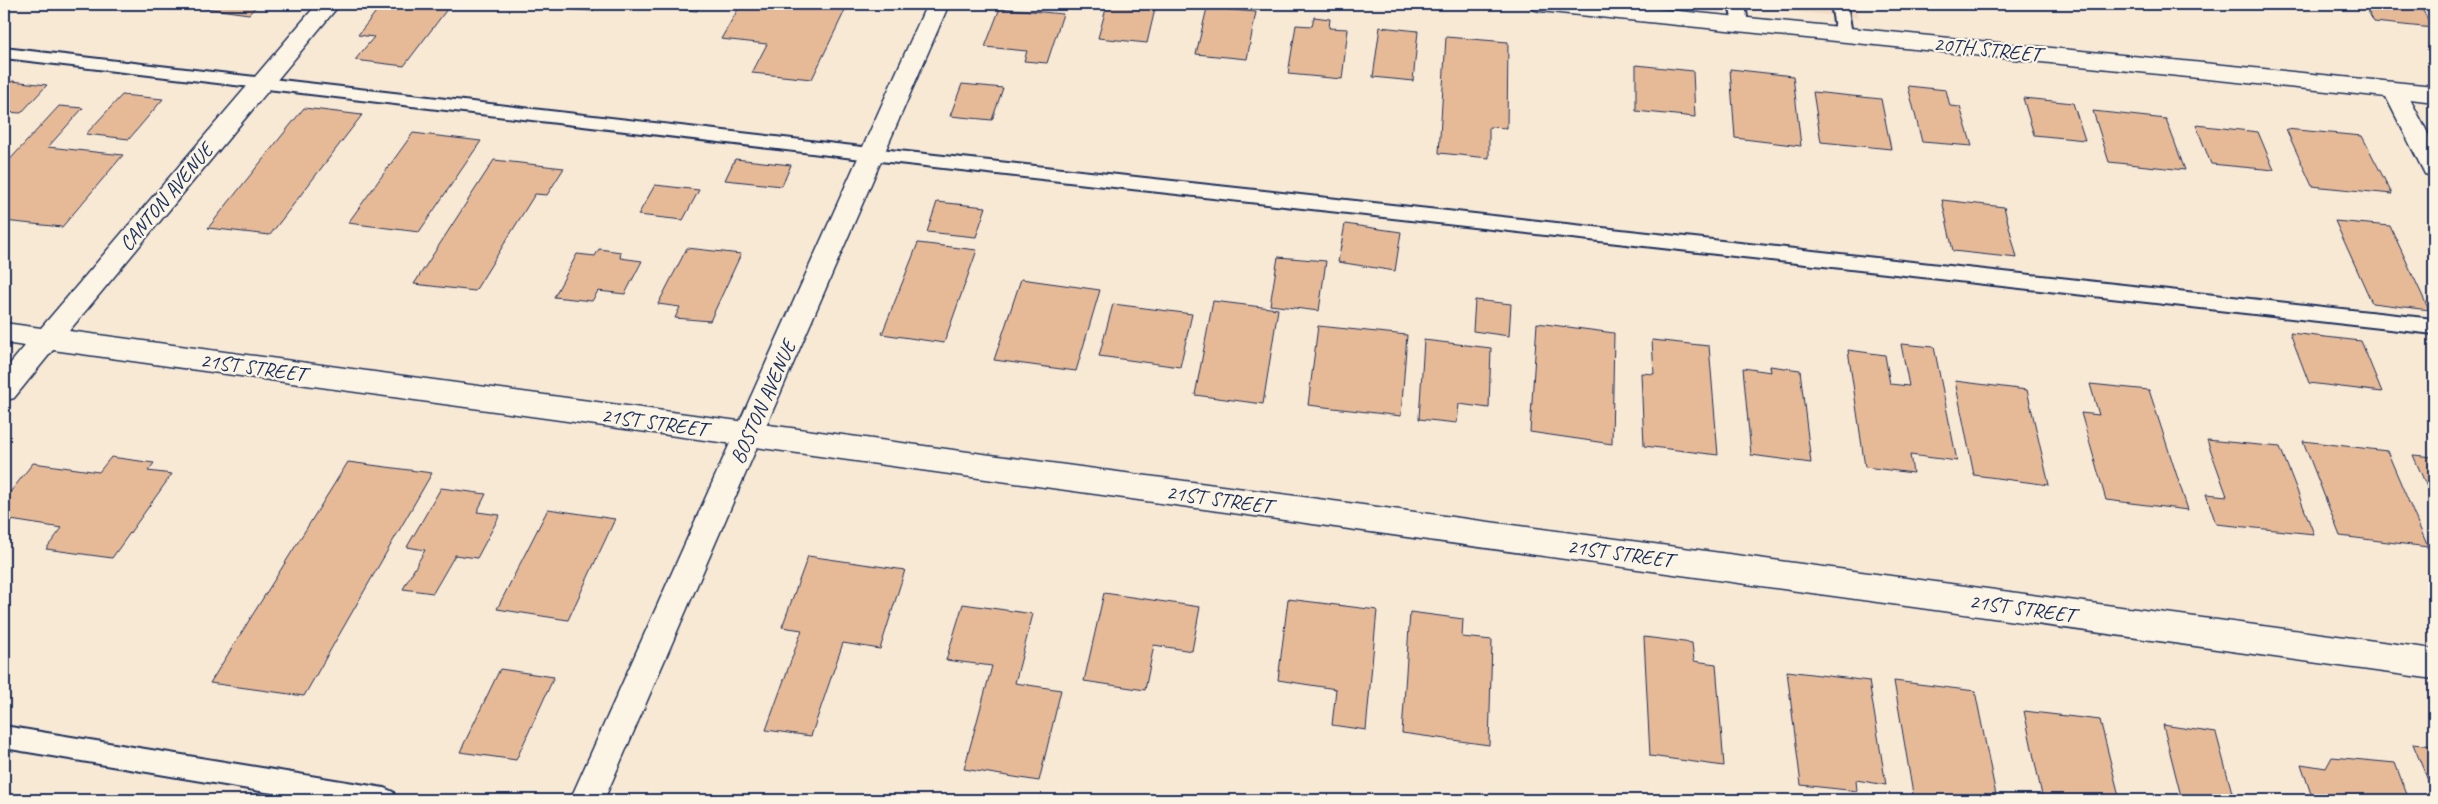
<svg xmlns="http://www.w3.org/2000/svg" width="2438" height="804" font-family="Caveat,sans-serif">
<style>
.built{fill:#f3dbc2}
.building{fill:#e7ba97;stroke:#1b2f5e}
.lines{fill:none;stroke-linecap:round;stroke-linejoin:round}
.lane-casing{stroke:#1b2f5e;stroke-width:4}
.street-casing{stroke:#1b2f5e;stroke-width:3}
.secondary-casing{stroke:#1b2f5e;stroke-width:3}
.lane{fill:#fcf5e5;fill-rule:evenodd}
.street{fill:#fcf5e5;fill-rule:evenodd}
.secondary{fill:#fcf5e5;fill-rule:evenodd}
.labels{text-anchor:middle;stroke-width:4.5;stroke-linejoin:round;paint-order:stroke}
.street-label{font-size:21px;fill:#1b2f5e;stroke:#fcf5e5}
</style>
<rect width="100%" height="100%" fill="#f8e9d5"/>
<filter id="ink" filterUnits="userSpaceOnUse"><feTurbulence type="fractalNoise" baseFrequency=".02" numOctaves="2"/><feDisplacementMap in="SourceGraphic" scale="10" xChannelSelector="R" yChannelSelector="G"/><feConvolveMatrix kernelMatrix="1 2 1 2 8 2 1 2 1" color-interpolation-filters="sRGB"/></filter>
<g filter="url(#ink)">
<path class="built" d="M 1714,4 L 1856,4 L 1859,18 Z"/>
<path class="building" d="M 209,4 L 258,4 L 249,14 L 204,8 Z
M 382,4 L 451,4 L 404,66 L 355,60 L 374,37 L 358,35 Z
M 566,4 L 598,4 L 593,11 L 563,9 Z
M 635,4 L 701,4 L 697,11 Z
M 741,4 L 848,4 L 812,79 L 752,73 L 767,44 L 721,39 Z
M 2364,4 L 2419,4 L 2433,28 L 2374,22 Z
M 1107,5 L 1155,9 L 1147,43 L 1098,38 Z
M 1000,8 L 1063,14 L 1047,63 L 1024,61 L 1027,51 L 985,47 Z
M 1207,8 L 1256,12 L 1247,59 L 1196,54 Z
M 1314,17 L 1330,19 L 1329,28 L 1348,29 L 1342,79 L 1288,74 L 1296,25 L 1312,26 Z
M 1380,27 L 1418,31 L 1413,81 L 1373,77 Z
M 1446,37 L 1508,42 L 1507,128 L 1489,127 L 1489,158 L 1439,153 Z
M 1636,65 L 1693,71 L 1695,117 L 1636,111 Z
M 1730,69 L 1793,76 L 1801,146 L 1735,138 Z
M 12,81 L 47,85 L 21,113 L 4,112 L 4,90 Z
M 962,84 L 1003,88 L 992,120 L 950,116 Z
M 1908,86 L 1946,90 L 1950,106 L 1960,107 L 1972,146 L 1922,142 Z
M 1813,92 L 1881,99 L 1891,149 L 1821,142 Z
M 122,95 L 163,99 L 129,139 L 86,134 Z
M 2023,98 L 2073,103 L 2085,140 L 2034,135 Z
M 59,106 L 83,108 L 48,147 L 123,155 L 62,227 L 4,221 L 4,166 Z
M 304,108 L 362,115 L 270,235 L 208,228 Z
M 2093,111 L 2166,119 L 2185,170 L 2109,162 Z
M 2196,125 L 2258,132 L 2274,170 L 2211,164 Z
M 2286,129 L 2362,136 L 2392,194 L 2312,186 Z
M 413,133 L 481,141 L 419,232 L 348,223 Z
M 735,159 L 791,165 L 782,186 L 725,180 Z
M 494,160 L 564,168 L 547,195 L 535,194 L 475,291 L 414,284 Z
M 655,185 L 699,190 L 683,220 L 638,215 Z
M 1942,200 L 2004,207 L 2017,258 L 1953,251 Z
M 937,202 L 986,207 L 976,237 L 927,232 Z
M 2335,221 L 2390,226 L 2429,310 L 2372,303 Z
M 1345,224 L 1401,232 L 1395,271 L 1338,262 Z
M 918,243 L 977,250 L 944,343 L 882,334 Z
M 687,248 L 741,254 L 710,321 L 675,318 L 680,307 L 658,304 Z
M 599,249 L 621,252 L 620,258 L 642,261 L 625,294 L 598,291 L 592,301 L 554,297 L 577,254 L 595,256 Z
M 1278,257 L 1326,261 L 1319,311 L 1270,305 Z
M 1021,279 L 1100,290 L 1076,371 L 994,360 Z
M 1475,300 L 1511,304 L 1509,336 L 1473,331 Z
M 1213,301 L 1278,309 L 1263,404 L 1195,395 Z
M 1113,304 L 1192,314 L 1180,367 L 1099,356 Z
M 1537,323 L 1614,333 L 1612,444 L 1530,432 Z
M 1318,326 L 1407,335 L 1401,416 L 1308,405 Z
M 2290,333 L 2361,341 L 2382,392 L 2309,383 Z
M 1424,340 L 1491,348 L 1489,408 L 1459,404 L 1457,423 L 1419,419 Z
M 1652,340 L 1709,346 L 1718,455 L 1644,446 L 1641,373 L 1654,374 Z
M 1901,344 L 1934,347 L 1957,461 L 1910,455 L 1913,473 L 1865,467 L 1848,350 L 1885,355 L 1890,384 L 1909,386 Z
M 1770,366 L 1800,370 L 1811,463 L 1751,455 L 1743,368 L 1771,372 Z
M 1955,381 L 2027,390 L 2049,485 L 1974,475 Z
M 2090,384 L 2149,390 L 2188,510 L 2106,500 L 2081,413 L 2099,415 Z
M 2207,440 L 2280,447 L 2314,534 L 2216,524 L 2206,494 L 2227,496 Z
M 2303,441 L 2387,451 L 2428,547 L 2340,536 Z
M 2413,455 L 2434,457 L 2434,503 Z
M 111,457 L 154,463 L 148,471 L 172,474 L 112,558 L 46,549 L 62,528 L 4,519 L 4,500 L 33,463 L 99,472 Z
M 348,462 L 432,473 L 304,696 L 210,683 Z
M 441,488 L 486,494 L 477,512 L 500,515 L 477,558 L 455,555 L 433,593 L 403,589 L 425,550 L 407,547 Z
M 548,509 L 615,519 L 568,620 L 497,609 Z
M 808,556 L 905,570 L 880,649 L 843,643 L 811,736 L 766,730 L 802,630 L 782,627 Z
M 1104,593 L 1200,607 L 1192,651 L 1154,645 L 1145,690 L 1084,681 Z
M 1288,599 L 1377,610 L 1366,730 L 1332,725 L 1336,689 L 1278,680 Z
M 963,604 L 1033,614 L 1015,683 L 1061,690 L 1039,781 L 964,769 L 992,666 L 946,660 Z
M 1410,612 L 1463,619 L 1462,637 L 1492,640 L 1489,745 L 1402,733 Z
M 1644,637 L 1692,643 L 1694,661 L 1716,664 L 1724,766 L 1650,756 Z
M 500,669 L 554,677 L 516,760 L 460,752 Z
M 1787,671 L 1869,681 L 1886,785 L 1856,780 L 1857,791 L 1801,785 Z
M 1894,681 L 1975,691 L 1997,800 L 1914,800 Z
M 2024,711 L 2100,720 L 2120,800 L 2043,800 Z
M 2163,725 L 2216,733 L 2234,800 L 2182,800 Z
M 2413,744 L 2434,746 L 2434,795 Z
M 2332,757 L 2395,763 L 2409,800 L 2313,800 L 2301,764 L 2326,768 Z
M 1259,794 L 1298,800 L 1258,800 Z"/>
<g class="lines">
<g class="lane-casing">
<path id="lane" d="M 1729,4 L 1745,4 L 1748,24 L 1746,28 L 1734,28 Z
M 1831,4 L 1847,4 L 1852,34 L 1850,38 L 1838,38 L 1836,34 Z
M 4,48 L 871,148 L 2434,319 L 2434,334 L 871,160 L 4,58 Z
M 4,726 L 384,788 L 393,792 L 396,800 L 314,800 L 4,748 Z"/>
</g>
<g class="street-casing">
<path id="street" d="M 317,4 L 340,4 L 69,331 L 2434,649 L 2434,679 L 53,350 L 14,398 L 4,401 L 4,371 L 25,346 L 4,343 L 4,323 L 41,328 Z
M 1529,4 L 1608,4 L 2434,86 L 2434,102 L 2410,99 L 2434,145 L 2434,177 L 2425,174 L 2386,97 L 1540,11 L 1532,9 Z"/>
</g>
<g class="secondary-casing">
<path id="secondary" d="M 927,4 L 949,4 L 604,800 L 570,800 Z"/>
</g>
<use href="#lane" class="lane"/>
<use href="#street" class="street"/>
<use href="#secondary" class="secondary"/>
</g>
</g>
<g class="labels">
<g class="street-label">
<text transform="translate(1987 49) rotate(6)" y="7">20TH STREET</text>
<text transform="translate(166 197) rotate(-50)" y="7">CANTON AVENUE</text>
<text transform="translate(253 367) rotate(8)" y="7">21ST STREET</text>
<text transform="translate(763 402) rotate(-66)" y="7">BOSTON AVENUE</text>
<text transform="translate(654 422) rotate(8)" y="7">21ST STREET</text>
<text transform="translate(1219 499) rotate(8)" y="7">21ST STREET</text>
<text transform="translate(1620 553) rotate(8)" y="7">21ST STREET</text>
<text transform="translate(2022 608) rotate(8)" y="7">21ST STREET</text>
</g>
</g>
<rect width="2438" height="804" fill="none" stroke="#fcf5e5" stroke-width="20"/>
<rect x="10" y="10" width="2418" height="784" fill="none" stroke="#1b2f5e" stroke-width="2" filter="url(#ink)"/>
</svg>
